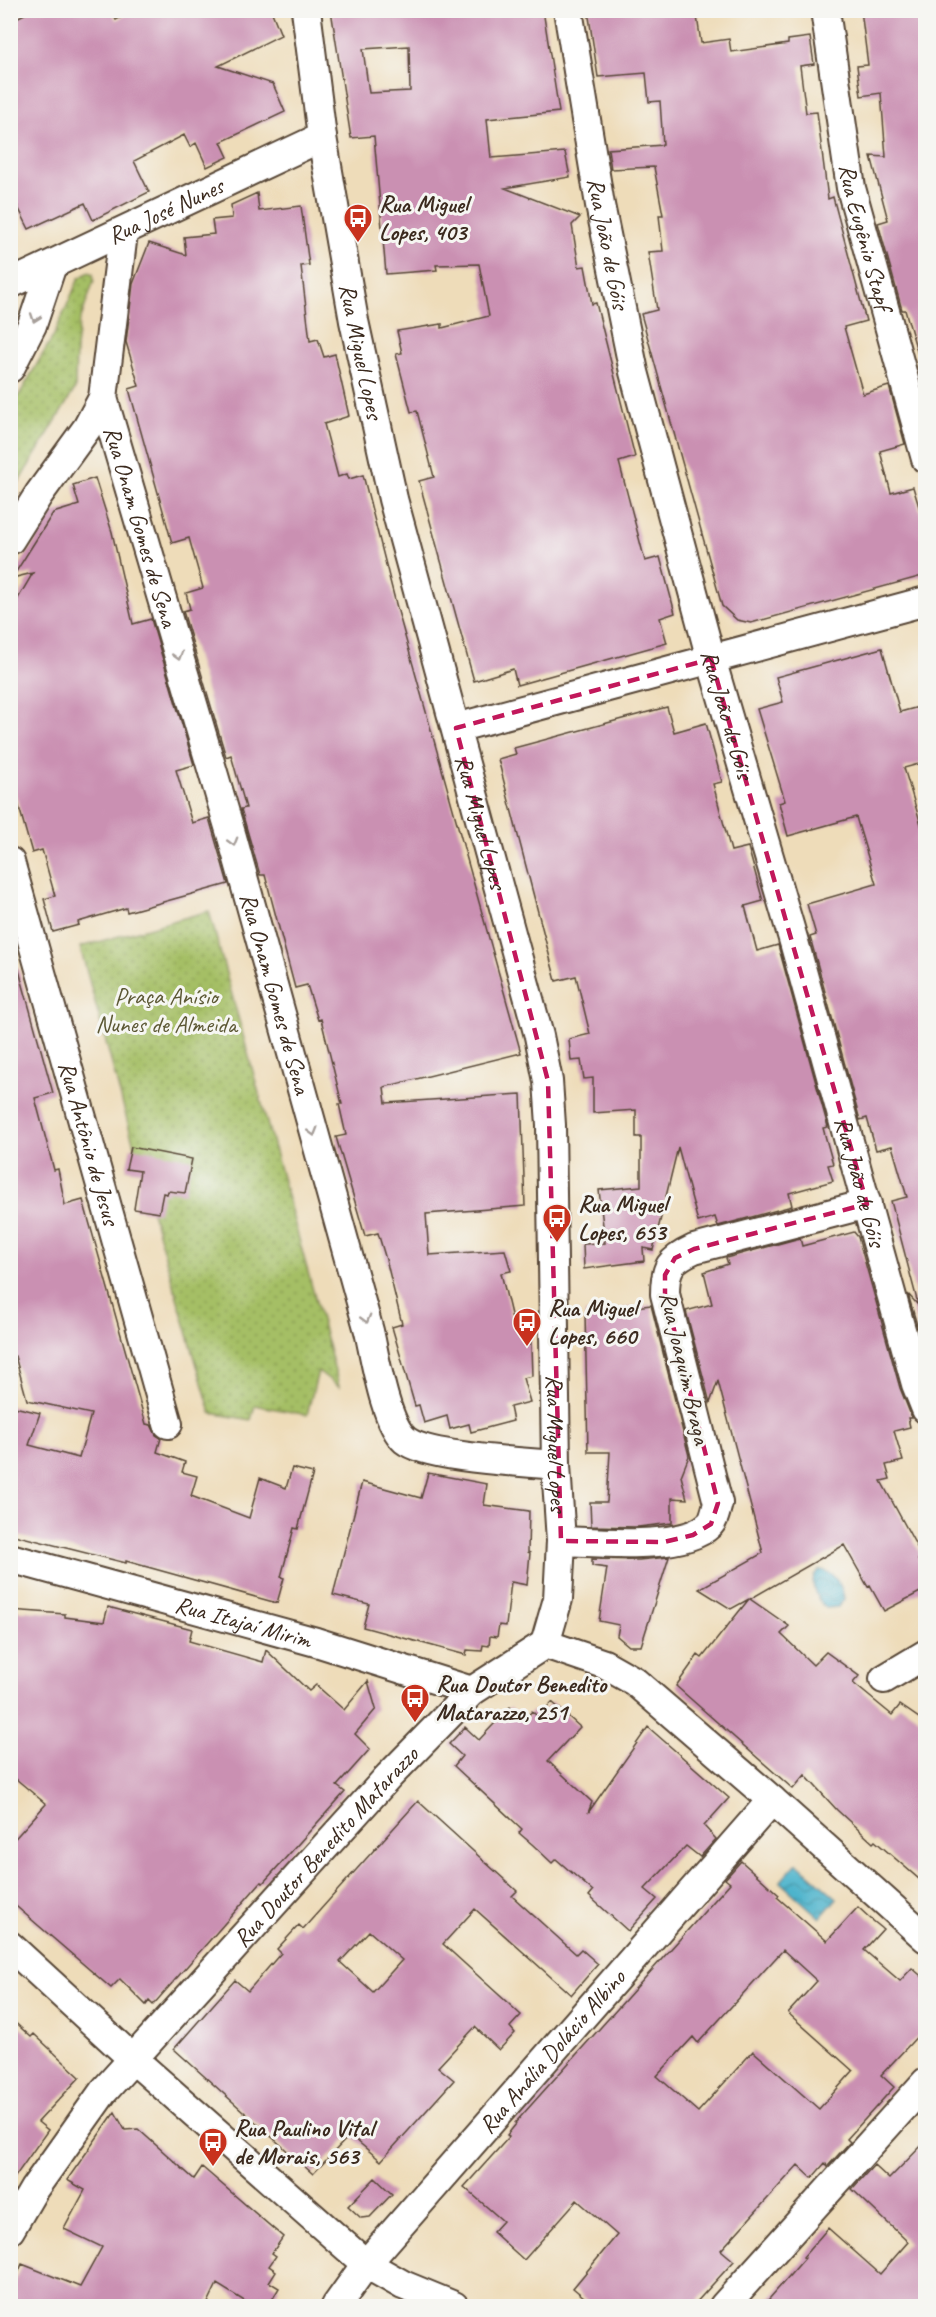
<svg xmlns="http://www.w3.org/2000/svg" width="936" height="2317" font-family="Caveat,sans-serif">
<style>
.grass{fill:url(#grass-dots);stroke:#707442;stroke-width:1.5}
.water{fill:url(#water-waves);stroke:#446f75;stroke-width:1.5}
.building{fill:#ca90b2;fill-rule:evenodd}
.lines{fill:none;stroke-linecap:round;stroke-linejoin:round}
.minor-casing{stroke:#564535;stroke-width:32}
.minor{stroke:#fff;stroke-width:28}
.oneway{stroke:#a79f9a}
.marked{fill:none;stroke:#c2185b;stroke-width:4.5;stroke-dasharray:12 8;stroke-linejoin:round}
.labels{text-anchor:middle;stroke-width:6;stroke-linejoin:round;paint-order:stroke}
.poi-label{font-size:24px;font-weight:bold;fill:#3b2a1e;stroke:#f6f6f2;text-anchor:start}
.street-label{font-size:24px;fill:#3b2a1e;stroke:#f6f6f2}
.park-label{font-size:24px;fill:#5b5733;stroke:#f6f6f2}
</style>
<defs>
<pattern id="grass-dots" width="8" height="8" patternUnits="userSpaceOnUse" patternTransform="scale(1.5)"><rect width="8" height="8" fill="#a5bf65"/><path d="M2 2h.1M6 6h.1" fill="none" stroke="#889b53" stroke-width="1.8" stroke-linecap="round"/></pattern>
<pattern id="water-waves" width="16" height="10" patternUnits="userSpaceOnUse" patternTransform="scale(1.5)"><rect width="16" height="10" fill="#4db4cc"/><path d="M0 5q4-4 8 0t8 0" fill="none" stroke="#4193a5"/></pattern>
</defs>
<rect width="100%" height="100%" fill="#f6f6f2"/>
<filter id="ink" filterUnits="userSpaceOnUse"><feTurbulence type="fractalNoise" baseFrequency=".0167" numOctaves="2"/><feDisplacementMap in="SourceGraphic" scale="12" xChannelSelector="R" yChannelSelector="G"/><feConvolveMatrix kernelMatrix="1 2 1 2 8 2 1 2 1" color-interpolation-filters="sRGB"/></filter>
<filter id="wash" filterUnits="userSpaceOnUse"><feTurbulence type="fractalNoise" baseFrequency=".008" numOctaves="4" result="noise"/><feDisplacementMap in="SourceGraphic" scale="24" xChannelSelector="R" yChannelSelector="G"/><feGaussianBlur stdDeviation="1.35" result="paint"/><feColorMatrix in="noise" values="0 0 0 0 0 0 0 0 0 0 0 0 0 0 0 0 0 1.4 0 .05"/><feComposite in="paint" operator="in"/></filter>
<g filter="url(#wash)">
<rect width="100%" height="100%" fill="#eedcb9"/>
<path class="grass" d="M 89,272 L 93,274 L 94,280 L 79,324 L 76,348 L 75,389 L 11,495 L 11,409 L 54,335 L 79,278 Z
M 209,911 L 337,1378 L 339,1387 L 318,1371 L 307,1415 L 255,1405 L 251,1420 L 211,1413 L 154,1219 L 80,947 Z"/>
<path class="water" d="M 819,1570 C 833,1570 843,1586 844,1599 L 838,1607 L 826,1608 C 816,1600 807,1579 819,1570 Z
M 797,1863 L 837,1898 L 820,1918 L 780,1882 Z"/>
<g id="blocks">
<path class="building" d="M 33,10 L 112,10 L 116,20 L 135,10 L 271,10 L 281,35 L 218,66 L 273,84 L 285,112 L 221,142 L 228,157 L 207,167 L 196,143 L 190,147 L 184,135 L 134,161 L 149,192 L 93,220 L 85,203 L 29,229 L 10,191 L 10,21 Z
M 331,10 L 543,10 L 559,112 L 487,119 L 491,158 L 565,152 L 570,177 L 505,188 L 580,217 L 572,225 L 579,267 L 585,266 L 592,304 L 596,303 L 635,457 L 619,462 L 645,561 L 660,557 L 675,613 L 660,618 L 667,643 L 517,685 L 513,669 L 474,681 L 419,481 L 434,477 L 417,411 L 411,412 L 396,354 L 402,353 L 397,331 L 442,324 L 442,328 L 489,316 L 479,264 L 436,265 L 437,270 L 386,274 L 374,136 L 351,138 ZM 409,46 L 410,91 L 369,93 L 363,49 Z
M 588,10 L 696,10 L 701,43 L 729,39 L 731,52 L 788,44 L 788,40 L 810,37 L 814,64 L 800,66 L 806,113 L 817,112 L 828,199 L 833,197 L 866,321 L 844,327 L 863,394 L 889,386 L 905,444 L 880,451 L 891,493 L 913,487 L 926,530 L 926,575 L 751,623 L 737,620 L 722,606 L 641,314 L 657,310 L 648,252 L 663,251 L 659,215 L 663,215 L 654,167 L 611,169 L 608,149 L 663,145 L 660,101 L 649,102 L 646,73 L 598,77 Z
M 861,10 L 926,10 L 926,357 L 919,358 L 905,310 L 902,310 L 878,223 L 888,220 L 871,156 L 886,157 L 881,93 L 861,96 L 857,66 L 868,65 Z
M 257,193 L 259,211 L 301,206 L 309,265 L 301,266 L 310,341 L 318,339 L 324,357 L 335,354 L 349,416 L 324,424 L 338,477 L 347,474 L 349,479 L 363,475 L 396,604 L 521,1053 L 384,1087 L 386,1103 L 521,1094 L 525,1206 L 426,1214 L 429,1255 L 505,1250 L 511,1271 L 501,1273 L 513,1323 L 530,1319 L 532,1376 L 523,1378 L 530,1402 L 510,1407 L 513,1421 L 471,1432 L 469,1424 L 450,1429 L 447,1416 L 424,1423 L 419,1405 L 415,1406 L 392,1327 L 402,1324 L 387,1263 L 378,1233 L 365,1236 L 336,1137 L 346,1135 L 339,1104 L 342,1104 L 321,1019 L 318,1020 L 307,985 L 295,988 L 265,875 L 260,875 L 241,809 L 246,808 L 231,755 L 226,757 L 183,611 L 190,609 L 186,593 L 203,588 L 189,538 L 172,543 L 129,389 L 139,386 L 126,342 L 133,284 L 149,243 L 186,255 L 184,237 L 214,234 L 212,220 L 232,218 L 231,205 Z
M 95,478 L 112,532 L 133,624 L 151,619 L 194,765 L 176,770 L 192,823 L 209,818 L 228,884 L 127,912 L 126,908 L 78,922 L 79,925 L 53,932 L 44,899 L 55,896 L 42,850 L 32,853 L 14,789 L 10,790 L 10,612 L 33,573 L 12,578 L 53,513 L 79,505 L 73,485 Z
M 882,648 L 900,712 L 926,705 L 926,762 L 904,768 L 926,841 L 926,1303 L 918,1304 L 891,1201 L 907,1197 L 892,1146 L 876,1150 L 867,1118 L 860,1120 L 810,937 L 816,935 L 807,904 L 876,884 L 856,817 L 788,836 L 779,803 L 785,801 L 757,709 L 783,702 L 776,677 Z
M 667,707 L 674,732 L 706,723 L 722,782 L 713,784 L 731,851 L 748,847 L 763,901 L 745,906 L 757,951 L 778,945 L 828,1127 L 823,1128 L 833,1164 L 828,1165 L 833,1181 L 789,1193 L 792,1206 L 718,1226 L 715,1217 L 698,1222 L 678,1147 L 653,1250 L 643,1248 L 644,1261 L 584,1269 L 583,1244 L 605,1243 L 599,1190 L 641,1186 L 641,1137 L 636,1137 L 636,1110 L 593,1113 L 593,1078 L 584,1079 L 581,1060 L 571,1061 L 569,1039 L 590,1034 L 576,976 L 556,981 L 498,759 L 516,754 L 514,748 Z
M 18,967 L 53,1093 L 35,1098 L 54,1170 L 58,1169 L 65,1205 L 83,1200 L 146,1424 L 151,1425 L 156,1435 L 161,1438 L 157,1452 L 185,1462 L 182,1472 L 197,1476 L 191,1496 L 249,1518 L 260,1478 L 286,1488 L 292,1468 L 313,1473 L 298,1529 L 294,1528 L 281,1577 L 284,1578 L 277,1603 L 126,1561 L 126,1563 L 10,1534 L 10,1406 L 40,1413 L 29,1445 L 79,1458 L 91,1414 L 27,1400 L 15,1356 L 10,1357 L 10,1284 L 14,1284 L 10,1270 L 10,968 Z
M 131,1147 L 192,1159 L 185,1193 L 168,1191 L 167,1194 L 163,1193 L 159,1213 L 134,1209 L 140,1171 L 126,1169 Z
M 854,1232 L 858,1237 L 900,1388 L 912,1418 L 908,1418 L 910,1427 L 894,1431 L 903,1461 L 886,1465 L 890,1479 L 881,1481 L 923,1558 L 918,1560 L 926,1575 L 926,1589 L 884,1611 L 870,1586 L 868,1587 L 844,1545 L 750,1599 L 789,1626 L 781,1634 L 813,1665 L 826,1652 L 859,1676 L 853,1683 L 892,1715 L 900,1705 L 926,1723 L 926,1885 L 875,1841 L 873,1843 L 837,1810 L 805,1775 L 793,1789 L 676,1686 L 698,1655 L 702,1658 L 749,1599 L 731,1609 L 699,1589 L 763,1553 L 718,1381 L 710,1403 L 686,1311 L 712,1304 L 704,1272 L 728,1264 L 726,1258 L 800,1238 L 802,1246 Z
M 908,1294 L 926,1314 L 926,1356 Z
M 651,1305 L 689,1456 L 681,1476 L 687,1499 L 672,1498 L 672,1523 L 638,1527 L 591,1526 L 590,1502 L 607,1502 L 610,1452 L 588,1452 L 585,1313 Z
M 428,1473 L 487,1484 L 484,1505 L 529,1511 L 528,1552 L 530,1553 L 527,1585 L 511,1582 L 506,1626 L 499,1625 L 497,1637 L 490,1636 L 489,1646 L 483,1645 L 482,1651 L 467,1650 L 466,1655 L 363,1627 L 369,1604 L 333,1595 L 362,1482 L 421,1498 Z
M 669,1557 L 641,1646 L 629,1646 L 617,1636 L 619,1625 L 599,1621 L 607,1568 L 592,1566 L 592,1559 L 639,1560 Z
M 108,1607 L 192,1629 L 189,1641 L 263,1662 L 266,1650 L 309,1691 L 316,1685 L 344,1710 L 368,1681 L 376,1709 L 355,1734 L 370,1749 L 337,1786 L 345,1792 L 263,1883 L 261,1882 L 153,2005 L 149,2001 L 146,2005 L 120,1979 L 111,1988 L 10,1901 L 10,1844 L 46,1804 L 10,1774 L 10,1610 L 65,1614 L 65,1617 L 104,1622 Z
M 552,1702 L 580,1727 L 548,1761 L 592,1802 L 588,1813 L 648,1727 L 729,1798 L 704,1826 L 716,1839 L 700,1857 L 686,1846 L 645,1889 L 657,1899 L 628,1931 L 589,1896 L 593,1891 L 556,1859 L 552,1863 L 533,1845 L 519,1833 L 522,1829 L 454,1766 L 462,1756 L 449,1744 L 465,1727 L 479,1740 L 510,1707 L 525,1719 L 532,1711 L 538,1717 Z
M 418,1801 L 517,1891 L 512,1896 L 576,1954 L 581,1949 L 598,1964 L 571,1995 L 475,1909 L 443,1944 L 521,2015 L 510,2027 L 515,2033 L 499,2050 L 475,2027 L 438,2067 L 454,2080 L 381,2161 L 350,2135 L 313,2174 L 174,2049 L 235,1980 L 248,1991 L 281,1953 L 277,1949 L 299,1925 L 303,1929 ZM 369,1931 L 402,1960 L 373,1992 L 340,1962 Z
M 741,1861 L 779,1895 L 777,1897 L 827,1941 L 858,1907 L 872,1920 L 883,1929 L 864,1950 L 900,1981 L 912,1968 L 926,1980 L 926,2027 L 881,2075 L 894,2087 L 847,2139 L 850,2142 L 828,2166 L 825,2163 L 812,2178 L 798,2165 L 721,2250 L 734,2261 L 692,2307 L 596,2307 L 573,2288 L 617,2235 L 577,2200 L 524,2260 L 493,2232 L 503,2221 L 464,2187 L 509,2137 L 507,2135 L 516,2124 L 515,2123 L 730,1883 L 725,1879 ZM 783,1950 L 817,1981 L 788,2013 L 853,2071 L 819,2109 L 753,2051 L 698,2112 L 657,2076 L 693,2037 L 698,2043 Z
M 10,2018 L 31,2037 L 34,2034 L 80,2077 L 38,2122 L 48,2130 L 10,2184 Z
M 115,2112 L 125,2130 L 138,2129 L 194,2179 L 202,2167 L 283,2237 L 272,2253 L 276,2256 L 269,2266 L 276,2271 L 269,2282 L 279,2288 L 268,2307 L 254,2307 L 217,2284 L 206,2307 L 10,2307 L 10,2292 L 22,2264 L 80,2287 L 102,2247 L 64,2229 L 85,2190 L 67,2180 Z
M 926,2141 L 926,2307 L 762,2307 L 805,2258 L 803,2257 L 828,2228 L 880,2274 L 908,2242 L 852,2189 L 874,2165 L 889,2179 Z
M 375,2178 L 392,2194 L 370,2217 L 361,2218 L 348,2206 Z"/>
</g>
</g>
<g filter="url(#ink)">
<use href="#blocks" fill-opacity="0" stroke="#564535" stroke-width="1.5"/>
<g class="lines">
<g class="minor-casing">
<g id="minor">
<path id="s1" d="M 306,10 L 322,137 L 354,321 L 393,499 L 539,1036 L 548,1081 L 551,1125 L 556,1465 L 561,1541 L 558,1599 L 545,1644"/>
<path id="s2" d="M 568,10 L 600,205 L 634,372 L 711,659 L 794,942 L 916,1384 L 926,1409"/>
<path id="s3" d="M 825,10 L 851,188 L 926,459"/>
<path id="s4" d="M 10,284 L 322,137"/>
<path d="M 10,368 L 32,325 L 52,265"/>
<path id="s5" d="M 103,398 L 232,837 L 369,1331 C 375,1357 385,1423 405,1440 C 427,1458 524,1462 556,1465"/>
<path d="M 10,540 L 39,494 L 87,428 L 103,398 L 123,233"/>
<path d="M 456,728 L 926,601"/>
<path id="s6" d="M 10,862 L 168,1424"/>
<path d="M 561,1541 C 597,1542 683,1551 709,1525 C 714,1521 716,1510 718,1503 L 665,1294 C 665,1267 670,1260 694,1249 L 867,1204"/>
<path id="s7" d="M 10,1558 L 316,1642 L 472,1691"/>
<path d="M 545,1644 L 604,1664 L 634,1681 L 772,1800 L 926,1938"/>
<path d="M 884,1679 L 926,1654"/>
<path d="M 10,1946 L 133,2059 L 366,2264 L 403,2285 L 454,2306"/>
<path id="s8" d="M 10,2230 L 34,2189 L 103,2092 L 389,1776 L 472,1691 L 545,1644"/>
<path id="s9" d="M 336,2306 L 366,2264 L 772,1800"/>
<path d="M 724,2306 L 926,2082"/>
</g>
</g>
<use href="#minor" class="minor"/>
</g>
<defs><path id="oneway-chevron" d="M-2-3.5L2.5 0L-2 3.5" fill="none" stroke-width="1.6" stroke-linecap="round" stroke-linejoin="round" transform="scale(1.5)"/></defs>
<g class="oneway">
<use href="#oneway-chevron" transform="translate(35 318) rotate(109)"/>
<use href="#oneway-chevron" transform="translate(178 656) rotate(74)"/>
<use href="#oneway-chevron" transform="translate(233 842) rotate(74)"/>
<use href="#oneway-chevron" transform="translate(313 1132) rotate(74)"/>
<use href="#oneway-chevron" transform="translate(366 1319) rotate(74)"/>
</g>
</g>
<path class="marked" d="M 711,659 L 867,1204 L 694,1249 L 675,1258 L 665,1275 L 665,1294 L 718,1503 L 711,1524 L 693,1535 L 664,1542 L 561,1541 L 548,1081 L 456,728 Z"/>
<defs>
<g id="bus-pin" transform="scale(1.5)"><path d="M0 17L-7.5 6A9.5 9.5 0 1 1 7.5 6Z" fill="#c8321e" stroke="#f6f6f2"/><path d="M-5-6H5V4H4V6H2V4H-2V6H-4V4H-5ZM-3.5-4V0h7V-4ZM-3.5 1.2v1.5H-2V1.2ZM2 1.2v1.5H3.5V1.2Z" fill="#fff"/></g>
</defs>
<g fill-rule="evenodd">
<use href="#bus-pin" x="358" y="218"/>
<use href="#bus-pin" x="557" y="1218"/>
<use href="#bus-pin" x="527" y="1322"/>
<use href="#bus-pin" x="415" y="1698"/>
<use href="#bus-pin" x="213" y="2142"/>
</g>
<g class="labels">
<g class="poi-label">
<text x="379" y="212">Rua Miguel<tspan x="379" dy="28">Lopes, 403</tspan></text>
<text x="578" y="1212">Rua Miguel<tspan x="578" dy="28">Lopes, 653</tspan></text>
<text x="548" y="1316">Rua Miguel<tspan x="548" dy="28">Lopes, 660</tspan></text>
<text x="436" y="1692">Rua Doutor Benedito<tspan x="436" dy="28">Matarazzo, 251</tspan></text>
<text x="234" y="2136">Rua Paulino Vital<tspan x="234" dy="28">de Morais, 563</tspan></text>
</g>
<g class="street-label">
<text dy="8" stroke="none"><textPath href="#s4" startOffset="172">Rua José Nunes</textPath></text>
<text dy="8" stroke="none"><textPath href="#s3" startOffset="231">Rua Eugênio Stapf</textPath></text>
<text dy="8" stroke="none"><textPath href="#s2" startOffset="237">Rua João de Góis</textPath></text>
<text dy="8" stroke="none"><textPath href="#s1" startOffset="346">Rua Miguel Lopes</textPath></text>
<text dy="8" stroke="none"><textPath href="#s5" startOffset="134">Rua Onam Gomes de Sena</textPath></text>
<text dy="8" stroke="none"><textPath href="#s2" startOffset="723">Rua João de Góis</textPath></text>
<text dy="8" stroke="none"><textPath href="#s1" startOffset="832">Rua Miguel Lopes</textPath></text>
<text dy="8" stroke="none"><textPath href="#s5" startOffset="620">Rua Onam Gomes de Sena</textPath></text>
<text dy="8" stroke="none"><textPath href="#s6" startOffset="292">Rua Antônio de Jesus</textPath></text>
<text dy="8" stroke="none"><textPath href="#s2" startOffset="1209">Rua João de Góis</textPath></text>
<text transform="translate(685 1368) rotate(77)" y="8">Rua Joaquim Braga</text>
<text dy="8" stroke="none"><textPath href="#s1" startOffset="1462">Rua Miguel Lopes</textPath></text>
<text dy="8" stroke="none"><textPath href="#s7" startOffset="242">Rua Itajaí Mirim</textPath></text>
<text dy="8" stroke="none"><textPath href="#s8" startOffset="498">Rua Doutor Benedito Matarazzo</textPath></text>
<text dy="8" stroke="none"><textPath href="#s9" startOffset="334">Rua Anália Dolácio Albino</textPath></text>
</g>
<g class="park-label">
<text x="166" y="1004">Praça Anísio<tspan x="166" dy="28">Nunes de Almeida</tspan></text>
</g>
</g>
<rect width="936" height="2317" fill="none" stroke="#f6f6f2" stroke-width="36"/>
</svg>
